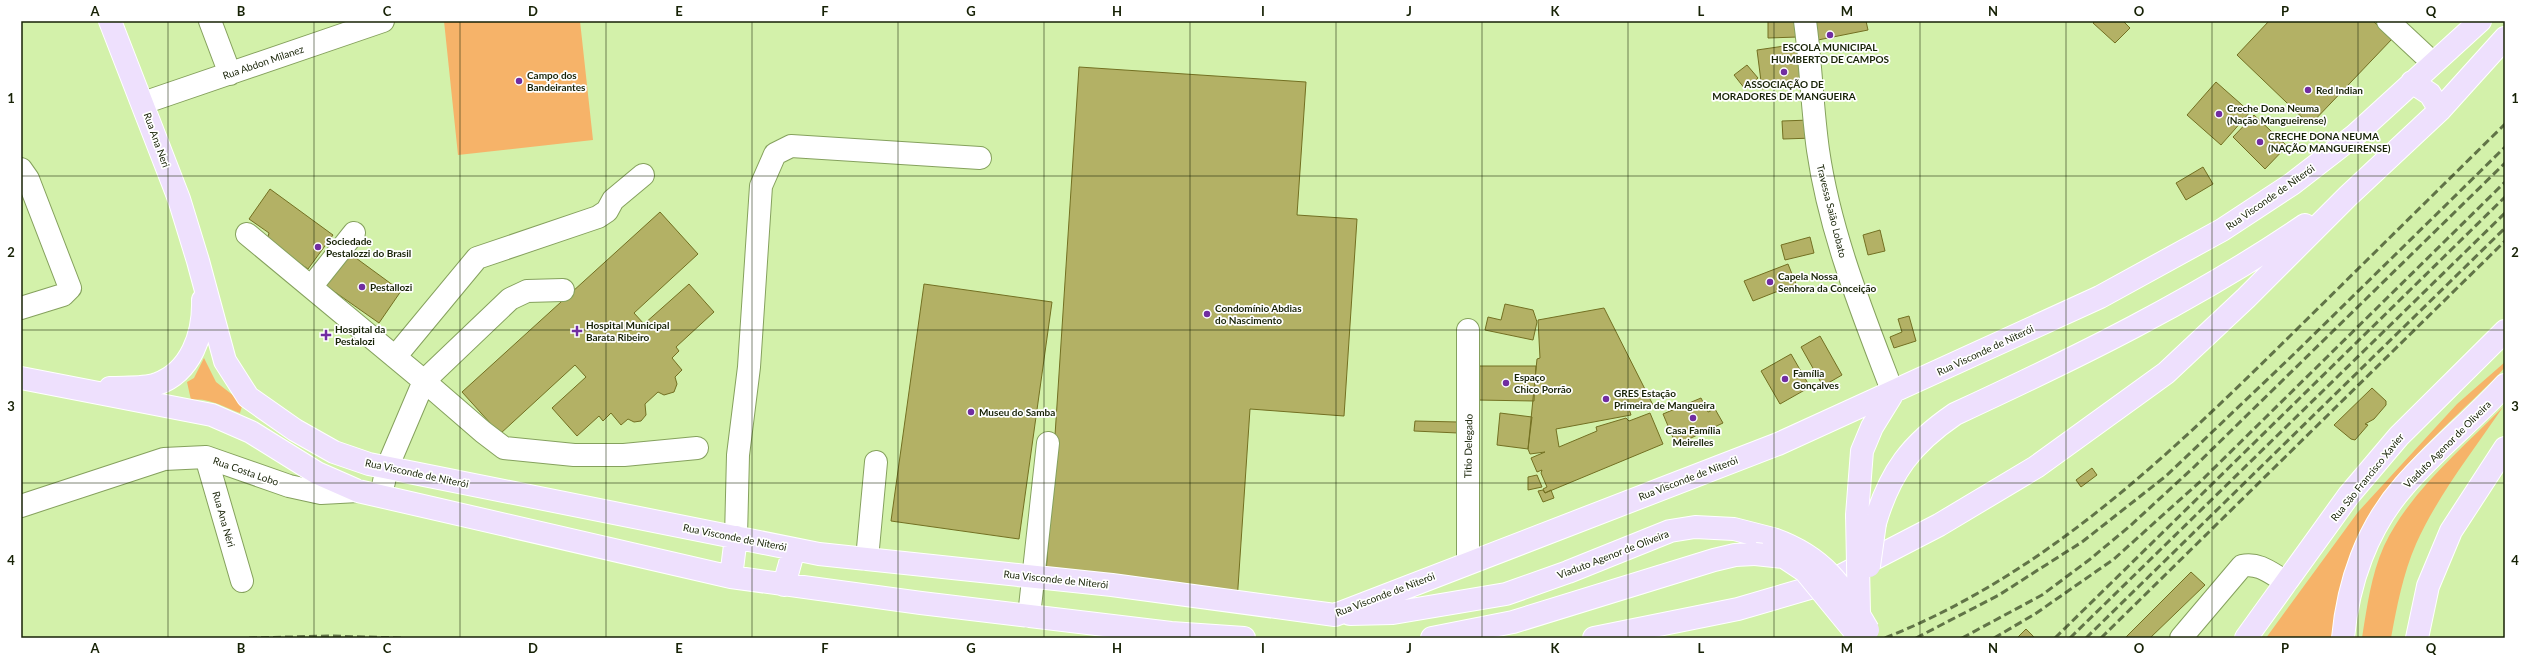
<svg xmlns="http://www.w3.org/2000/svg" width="2526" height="659" font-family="Lato,sans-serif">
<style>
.green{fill:#f6b369}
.building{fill:#b3b165;stroke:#737022}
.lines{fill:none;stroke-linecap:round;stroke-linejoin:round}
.minor-casing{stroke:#85a15d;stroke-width:24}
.major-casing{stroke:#fff;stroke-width:24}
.minor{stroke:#fff;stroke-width:22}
.major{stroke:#eee0fd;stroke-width:22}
.rail{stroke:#617447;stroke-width:3;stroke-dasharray:8 4;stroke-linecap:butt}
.major-bridge-casing{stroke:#fff;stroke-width:24;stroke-linecap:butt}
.major-bridge{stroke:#eee0fd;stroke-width:22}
.grid{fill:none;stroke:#172206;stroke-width:1;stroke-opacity:0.55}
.poi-dot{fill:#712da1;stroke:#fff;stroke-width:1.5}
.labels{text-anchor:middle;stroke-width:3.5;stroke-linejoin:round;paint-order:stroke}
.poi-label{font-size:10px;font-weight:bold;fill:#172206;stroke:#fff;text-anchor:start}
.street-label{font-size:10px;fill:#172206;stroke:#fff}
.neatline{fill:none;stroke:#172206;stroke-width:1.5}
.grid-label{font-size:13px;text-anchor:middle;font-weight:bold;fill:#172206}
</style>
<rect width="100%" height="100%" fill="#d3f1aa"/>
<path class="green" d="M 444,21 L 580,21 L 593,140 L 458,155 Z
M 204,358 L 216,382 L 243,403 L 240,413 C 224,407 208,397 191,400 L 187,382 L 194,378 Z
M 2505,362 L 2505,367 L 2499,374 C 2454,420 2401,462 2368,517 C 2346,553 2337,597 2333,638 L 2266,638 L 2358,512 L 2457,404 Z
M 2503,407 C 2473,451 2438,495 2416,544 C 2403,574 2397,606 2391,638 L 2362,638 C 2367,607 2371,575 2384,546 C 2410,491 2461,450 2503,407 Z"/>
<path class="building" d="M 1768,21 L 1798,21 L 1798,37 L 1768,38 Z
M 1814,21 L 1866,21 L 1868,30 L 1818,40 Z
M 2095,21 L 2123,21 L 2130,28 L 2115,43 L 2093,23 Z
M 2269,21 L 2373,21 L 2392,39 L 2310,125 L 2237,55 Z
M 1805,43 L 1806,82 L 1762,89 L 1757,50 Z
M 1747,65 L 1758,78 L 1745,89 L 1734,75 Z
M 1079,67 L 1306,82 L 1297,215 L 1357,219 L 1344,416 L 1250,409 L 1237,602 L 1045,589 Z
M 2216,82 L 2250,112 L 2221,145 L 2187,115 Z
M 2254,115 L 2287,146 L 2265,169 L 2233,137 Z
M 1810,120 L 1814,138 L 1783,139 L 1782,121 Z
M 2203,167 L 2213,184 L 2186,200 L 2176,183 Z
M 270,189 L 333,235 L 308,269 L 267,240 L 269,233 L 249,219 Z
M 660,212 L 698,254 L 634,313 L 644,324 L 689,284 L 714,312 L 676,347 L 679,351 L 672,358 L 682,370 L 675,377 L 677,384 L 674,392 L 664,395 L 658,392 L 645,404 L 646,415 L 641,421 L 634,422 L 628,419 L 621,425 L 611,413 L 603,421 L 599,416 L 577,436 L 552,408 L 586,377 L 575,365 L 500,434 L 462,392 Z
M 1880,230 L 1885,251 L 1868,255 L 1863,235 Z
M 1810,237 L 1814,253 L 1785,260 L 1781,245 Z
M 345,250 L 401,291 L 379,323 L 322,283 Z
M 1788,264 L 1796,284 L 1753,301 L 1744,281 Z
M 924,284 L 1052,302 L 1019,539 L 891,521 Z
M 1505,304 L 1533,310 L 1537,322 L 1533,340 L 1485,330 L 1488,317 L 1501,320 Z
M 1604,308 L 1653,405 L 1629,409 L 1631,415 L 1556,429 L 1559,447 L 1597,431 L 1596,427 L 1626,418 L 1629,421 L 1650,413 L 1663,444 L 1545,493 L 1543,489 L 1547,487 L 1541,473 L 1542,470 L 1537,472 L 1531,458 L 1545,452 L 1530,454 L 1528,449 L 1537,359 L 1540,358 L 1538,320 Z
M 1909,316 L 1916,341 L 1894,348 L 1890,337 L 1902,332 L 1898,319 Z
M 1820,336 L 1842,375 L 1823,386 L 1801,347 Z
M 1791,354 L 1810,387 L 1780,404 L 1761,371 Z
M 1478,366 L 1536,366 L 1534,401 L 1477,400 Z
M 2372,388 L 2386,401 L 2386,405 L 2374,419 L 2365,424 L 2368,425 L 2355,440 L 2351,439 L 2334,425 Z
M 1701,398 L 1708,412 L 1715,409 L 1723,423 L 1676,445 L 1663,414 Z
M 1500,413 L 1532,417 L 1528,449 L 1497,445 Z
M 1415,421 L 1458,422 L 1458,433 L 1414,431 Z
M 2092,468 L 2097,475 L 2081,487 L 2076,480 Z
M 1537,475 L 1542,487 L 1528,490 L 1528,477 Z
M 1543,490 L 1545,493 L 1551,490 L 1554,498 L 1543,502 L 1538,491 Z
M 2191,572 L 2205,585 L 2150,638 L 2125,638 Z
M 2026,629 L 2035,638 L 2017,638 Z"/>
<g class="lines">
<g class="minor-casing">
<path id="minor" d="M 210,21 L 230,74
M 1805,21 C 1811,64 1812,107 1818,150 C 1830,234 1863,314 1893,393
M 2388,21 L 2433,63
M 143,103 L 383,21
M 21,169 L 28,179 L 70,288 L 63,295 L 21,308
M 247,234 L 424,381 L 510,299 L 527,291 L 563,290
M 311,287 L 354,233
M 395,357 L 477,258 L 598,217 L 607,211 L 613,200 L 643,175
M 206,457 L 242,581
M 381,495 L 387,468 L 424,381 L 483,432 L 504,448 L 574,455 L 624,455 L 697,448
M 21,506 L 164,459 L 206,457 L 289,486 L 321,493 L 358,491
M 736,537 L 738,455 L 749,367 L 761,186 L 775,154 L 791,146 L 980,158
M 867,559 L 876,462
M 1468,563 L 1468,330
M 1029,616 L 1048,443
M 2181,638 L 2242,566 C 2259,562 2272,574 2286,582"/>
</g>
<g class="major-casing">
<path id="major" d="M 110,21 L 179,199 L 198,261 L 225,361 L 248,397 L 295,430 L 334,452 L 369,464 L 819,554 L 1112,585 L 1335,615 L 1778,444 L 2100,297 L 2222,230 L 2292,184 L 2354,136 L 2480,21
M 2412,82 L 2430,94 L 2440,110
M 21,378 L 212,415 L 251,432 L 317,473 L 358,491 L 731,577 L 921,603 L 1171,633 L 1244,638
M 110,388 C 124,387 144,389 157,384 C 191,372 204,334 203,300
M 1857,515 L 1862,451 L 1872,427 L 1893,393
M 1875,523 C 1890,472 1911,444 1955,414 C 2076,358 2195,300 2305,225
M 731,577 L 736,537
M 784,585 L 794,549
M 1350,614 L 1393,613 L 1506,594 L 1568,572 L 1670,531 L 1695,527 L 1734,529 L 1773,539
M 1432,638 L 1513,622 L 1714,560 L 1735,555 L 1755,554
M 1594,638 L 1738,609 L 1827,583 L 1939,525 L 2036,467 L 2166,373 L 2246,298 L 2348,196 L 2440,110 L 2505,38
M 2246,638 L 2349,495 L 2399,436 L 2505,331
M 2343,638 C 2348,583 2367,528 2404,486 C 2435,450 2473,420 2505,385
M 2417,638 L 2428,586 L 2451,531 L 2505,448"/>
</g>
<use href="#minor" class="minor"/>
<use href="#major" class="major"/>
<path class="rail" d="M 249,638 L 330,636 L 403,638
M 1885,638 C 2046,574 2169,455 2290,336 C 2362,265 2433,195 2505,124
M 1916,638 L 1999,595 L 2041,568 L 2082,542 L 2166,476 L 2294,354 L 2505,147
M 1962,638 L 2042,595 L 2089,560 L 2130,526 L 2194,467 L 2505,163
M 1994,638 L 2035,614 L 2114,559 L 2203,479 L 2505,182
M 2055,638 L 2505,197
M 2070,638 L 2505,213
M 2086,638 L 2505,228
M 2101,638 L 2505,241"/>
<g class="major-bridge-casing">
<path id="major-bridge" d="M 1857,515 L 1859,613
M 1773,539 C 1824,557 1842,585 1868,630
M 1755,554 L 1784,557 L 1805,571 L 1860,638
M 1869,566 L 1875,523"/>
</g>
<use href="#major-bridge" class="major-bridge"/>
</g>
<path class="grid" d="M 168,21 L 168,638M 314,21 L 314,638M 460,21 L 460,638M 606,21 L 606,638M 752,21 L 752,638M 898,21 L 898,638M 1044,21 L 1044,638M 1190,21 L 1190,638M 1336,21 L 1336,638M 1482,21 L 1482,638M 1628,21 L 1628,638M 1774,21 L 1774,638M 1920,21 L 1920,638M 2066,21 L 2066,638M 2212,21 L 2212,638M 2358,21 L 2358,638M 21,176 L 2505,176M 21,330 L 2505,330M 21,483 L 2505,483"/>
<g class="poi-dot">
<circle cx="1830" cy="35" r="4"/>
<circle cx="1784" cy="72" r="4"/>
<circle cx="519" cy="81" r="4"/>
<circle cx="2308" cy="90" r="4"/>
<circle cx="2219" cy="114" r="4"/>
<circle cx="2260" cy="142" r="4"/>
<circle cx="318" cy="247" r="4"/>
<circle cx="1770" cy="282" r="4"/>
<circle cx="362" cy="287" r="4"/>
<circle cx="1207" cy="314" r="4"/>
<path d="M575 325h4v4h4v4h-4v4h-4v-4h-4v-4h4z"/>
<path d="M324 329h4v4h4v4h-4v4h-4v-4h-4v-4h4z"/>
<circle cx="1785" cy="379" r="4"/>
<circle cx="1506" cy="383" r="4"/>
<circle cx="1606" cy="399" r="4"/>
<circle cx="971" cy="412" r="4"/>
<circle cx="1693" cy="418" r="4"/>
</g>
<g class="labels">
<g class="poi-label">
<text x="1830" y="51" text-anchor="middle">ESCOLA MUNICIPAL<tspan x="1830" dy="12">HUMBERTO DE CAMPOS</tspan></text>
<text x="527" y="79">Campo dos<tspan x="527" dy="12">Bandeirantes</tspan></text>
<text x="1784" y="88" text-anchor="middle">ASSOCIAÇÃO DE<tspan x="1784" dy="12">MORADORES DE MANGUEIRA</tspan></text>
<text x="2316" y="94">Red Indian</text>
<text x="2227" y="112">Creche Dona Neuma<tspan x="2227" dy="12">(Nação Mangueirense)</tspan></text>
<text x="2268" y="140">CRECHE DONA NEUMA<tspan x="2268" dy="12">(NAÇÃO MANGUEIRENSE)</tspan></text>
<text x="326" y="245">Sociedade<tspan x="326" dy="12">Pestalozzi do Brasil</tspan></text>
<text x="1778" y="280">Capela Nossa<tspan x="1778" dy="12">Senhora da Conceição</tspan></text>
<text x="370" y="291">Pestallozi</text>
<text x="1215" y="312">Condomínio Abdias<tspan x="1215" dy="12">do Nascimento</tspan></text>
<text x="586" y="329">Hospital Municipal<tspan x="586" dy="12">Barata Ribeiro</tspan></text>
<text x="335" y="333">Hospital da<tspan x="335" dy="12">Pestalozi</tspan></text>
<text x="1793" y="377">Família<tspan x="1793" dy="12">Gonçalves</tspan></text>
<text x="1514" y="381">Espaço<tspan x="1514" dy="12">Chico Porrão</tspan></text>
<text x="1614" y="397">GRES Estação<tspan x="1614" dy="12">Primeira de Mangueira</tspan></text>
<text x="979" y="416">Museu do Samba</text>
<text x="1693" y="434" text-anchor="middle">Casa Família<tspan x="1693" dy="12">Meirelles</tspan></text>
</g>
<g class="street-label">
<text transform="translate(263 62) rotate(-19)" y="4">Rua Abdon Milanez</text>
<text transform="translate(157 140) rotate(70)" y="4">Rua Ana Neri</text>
<text transform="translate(2270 197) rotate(-35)" y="4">Rua Visconde de Niterói</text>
<text transform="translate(1832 211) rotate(76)" y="4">Travessa Saião Lobato</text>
<text transform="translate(1985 350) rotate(-25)" y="4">Rua Visconde de Niterói</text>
<text transform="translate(2447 444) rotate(-45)" y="4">Viaduto Agenor de Oliveira</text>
<text transform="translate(1468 446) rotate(-89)" y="4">Titio Delegado</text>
<text transform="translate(246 471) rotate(19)" y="4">Rua Costa Lobo</text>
<text transform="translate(417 473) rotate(12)" y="4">Rua Visconde de Niterói</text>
<text transform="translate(2367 477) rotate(-51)" y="4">Rua São Francisco Xavier</text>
<text transform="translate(1688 478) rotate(-21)" y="4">Rua Visconde de Niterói</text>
<text transform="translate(224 519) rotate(74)" y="4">Rua Ana Néri</text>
<text transform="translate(735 537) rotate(11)" y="4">Rua Visconde de Niterói</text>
<text transform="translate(1613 554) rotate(-21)" y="4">Viaduto Agenor de Oliveira</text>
<text transform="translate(1056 579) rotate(6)" y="4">Rua Visconde de Niterói</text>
<text transform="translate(1385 594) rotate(-21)" y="4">Rua Visconde de Niterói</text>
</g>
</g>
<rect width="2526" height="659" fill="none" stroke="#ffffff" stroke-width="44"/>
<rect x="22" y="22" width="2482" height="615" class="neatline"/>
<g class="grid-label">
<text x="95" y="16">A</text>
<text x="241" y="16">B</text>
<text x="387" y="16">C</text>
<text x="533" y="16">D</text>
<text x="679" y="16">E</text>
<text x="825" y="16">F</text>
<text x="971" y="16">G</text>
<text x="1117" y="16">H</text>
<text x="1263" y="16">I</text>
<text x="1409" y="16">J</text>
<text x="1555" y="16">K</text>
<text x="1701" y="16">L</text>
<text x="1847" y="16">M</text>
<text x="1993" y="16">N</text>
<text x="2139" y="16">O</text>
<text x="2285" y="16">P</text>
<text x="2431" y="16">Q</text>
<text x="11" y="103">1</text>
<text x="2515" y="103">1</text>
<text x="11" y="257">2</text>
<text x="2515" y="257">2</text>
<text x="11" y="411">3</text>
<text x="2515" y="411">3</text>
<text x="11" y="565">4</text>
<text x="2515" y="565">4</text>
<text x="95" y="653">A</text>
<text x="241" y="653">B</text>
<text x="387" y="653">C</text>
<text x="533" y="653">D</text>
<text x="679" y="653">E</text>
<text x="825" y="653">F</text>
<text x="971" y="653">G</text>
<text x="1117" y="653">H</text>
<text x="1263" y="653">I</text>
<text x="1409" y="653">J</text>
<text x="1555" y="653">K</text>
<text x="1701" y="653">L</text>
<text x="1847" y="653">M</text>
<text x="1993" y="653">N</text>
<text x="2139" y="653">O</text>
<text x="2285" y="653">P</text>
<text x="2431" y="653">Q</text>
</g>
</svg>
